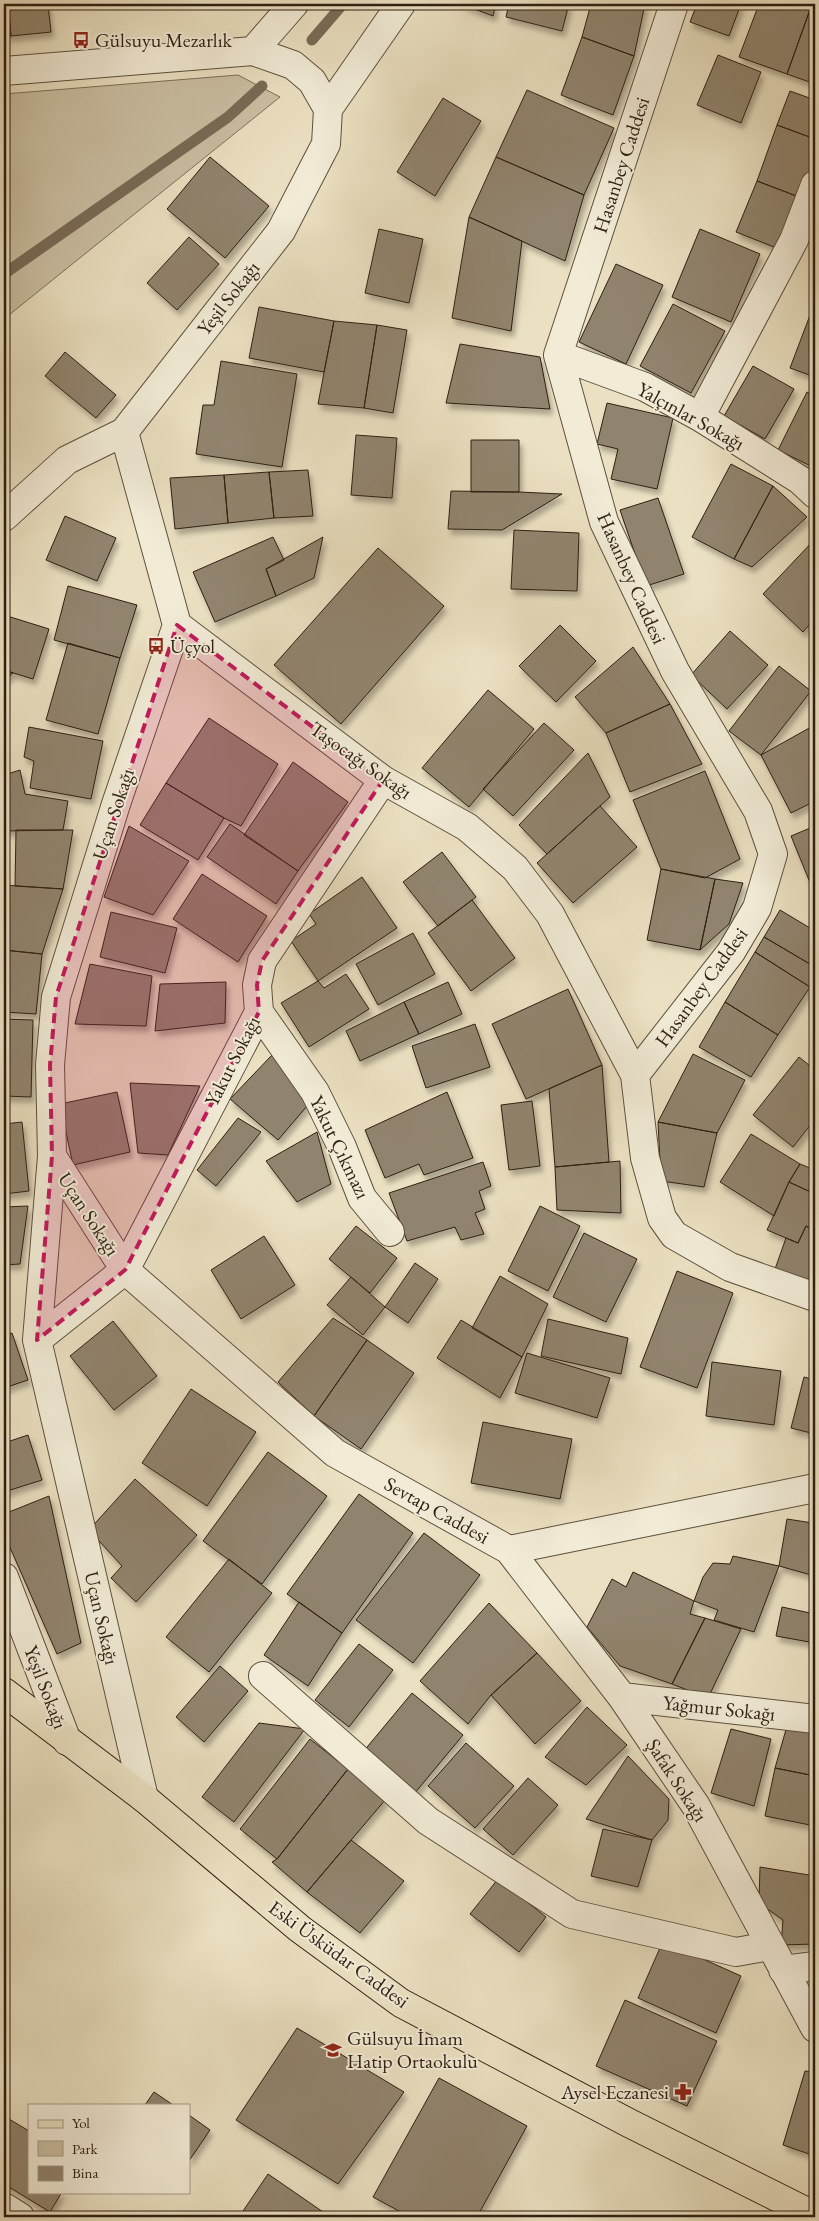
<svg xmlns="http://www.w3.org/2000/svg" width="819" height="2221" font-family="'EB Garamond',serif">
<style>
.green{fill:#cbc0a4;stroke:#7d705c}
.lines{fill:none;stroke-linecap:round;stroke-linejoin:round}
.stream{stroke:#796c58;stroke-width:11}
.building{fill:#91846e;stroke:#2f1f13;filter:url(#shadow)}
.minor-casing{stroke:#5e503f;stroke-width:30}
.major-casing{stroke:#2f1f13;stroke-width:30}
.minor{stroke:#f2ecd7;stroke-width:28}
.major{stroke:#ebe1c2;stroke-width:28}
.marked{fill:#c2185b;fill-opacity:0.2;stroke:#c2185b;stroke-width:4;stroke-dasharray:10 6;stroke-linejoin:round}
.labels{text-anchor:middle;stroke-width:4;stroke-linejoin:round;paint-order:stroke}
.poi-label{font-size:20px;fill:#2f1f13;stroke:#f2ecd7;text-anchor:start}
.street-label{font-size:20px;fill:#2f1f13;stroke:#f2ecd7}
</style>
<defs>
<filter id="shadow"><feDropShadow dx="3" dy="5.5" stdDeviation="2.5" flood-color="#0004"/></filter>
</defs>
<rect width="100%" height="100%" fill="#ebe1c2"/>
<filter id="stains"><feTurbulence type="fractalNoise" baseFrequency=".004" numOctaves="4"/><feColorMatrix values="0 0 0 0 .2 0 0 0 0 .09 0 0 0 0 .02 0 0 0 .5 -.17"/></filter>
<radialGradient id="worn" r=".72"><stop offset=".6" stop-color="#630" stop-opacity="0"/><stop offset="1" stop-color="#630" stop-opacity=".3"/></radialGradient>
<path class="green" d="M 238,75 L 280,97 L 4,319 L 4,94 Z"/>
<g class="lines">
<path class="stream" d="M 312,40 L 343,4
M 4,274 L 228,117 L 262,86"/>
</g>
<path class="building" d="M 4,4 L 8,4 L 11,36 L 4,36 Z
M 8,4 L 48,4 L 51,32 L 11,36 Z
M 461,4 L 496,4 L 493,16 Z
M 509,4 L 569,4 L 562,31 L 506,17 Z
M 591,4 L 645,4 L 634,56 L 582,37 Z
M 697,4 L 741,4 L 729,36 L 690,22 Z
M 759,4 L 812,4 L 787,74 L 739,57 Z
M 812,4 L 815,4 L 815,84 L 787,74 Z
M 582,37 L 634,56 L 613,115 L 561,95 Z
M 718,55 L 761,72 L 741,123 L 697,105 Z
M 527,90 L 614,128 L 584,195 L 496,157 Z
M 790,91 L 815,100 L 815,139 L 777,125 Z
M 443,98 L 481,121 L 435,196 L 397,172 Z
M 777,125 L 815,139 L 815,161 L 799,197 L 757,181 Z
M 210,157 L 269,206 L 225,258 L 167,209 Z
M 496,157 L 584,195 L 565,261 L 469,217 Z
M 757,181 L 799,197 L 779,249 L 736,232 Z
M 469,217 L 522,241 L 511,331 L 452,318 Z
M 379,229 L 423,239 L 409,303 L 365,293 Z
M 700,229 L 760,254 L 731,322 L 672,297 Z
M 189,237 L 219,264 L 177,310 L 147,283 Z
M 616,264 L 663,285 L 626,364 L 579,342 Z
M 815,302 L 815,377 L 790,368 Z
M 673,304 L 725,331 L 691,393 L 640,366 Z
M 259,307 L 334,321 L 324,372 L 249,358 Z
M 334,321 L 377,325 L 364,408 L 318,404 Z
M 377,325 L 407,330 L 393,413 L 364,408 Z
M 460,344 L 540,357 L 550,409 L 446,403 Z
M 65,352 L 116,395 L 96,418 L 45,376 Z
M 221,361 L 297,374 L 282,467 L 196,454 L 203,405 L 214,405 Z
M 753,366 L 794,389 L 765,439 L 724,416 Z
M 807,392 L 815,396 L 815,468 L 778,450 Z
M 607,403 L 673,418 L 657,489 L 611,479 L 618,449 L 597,444 Z
M 356,435 L 397,438 L 392,498 L 351,495 Z
M 471,440 L 519,440 L 519,492 L 471,492 Z
M 731,464 L 773,486 L 734,559 L 692,537 Z
M 308,470 L 313,516 L 274,518 L 269,472 Z
M 269,472 L 274,518 L 228,523 L 224,475 Z
M 224,475 L 228,523 L 175,529 L 170,478 Z
M 773,486 L 807,517 L 752,567 L 734,559 Z
M 451,491 L 519,492 L 562,494 L 502,530 L 448,529 Z
M 658,498 L 684,574 L 646,586 L 620,510 Z
M 65,516 L 116,538 L 97,581 L 46,560 Z
M 514,530 L 579,533 L 577,591 L 511,589 Z
M 273,537 L 284,560 L 266,569 L 276,596 L 215,622 L 193,572 Z
M 323,537 L 314,578 L 276,596 L 266,569 Z
M 815,539 L 815,618 L 803,632 L 763,594 Z
M 378,548 L 444,606 L 341,724 L 274,665 Z
M 68,586 L 137,605 L 120,658 L 54,640 Z
M 4,615 L 49,629 L 33,679 L 4,670 Z
M 560,625 L 596,661 L 556,702 L 519,666 Z
M 730,631 L 768,665 L 727,709 L 691,675 Z
M 68,643 L 120,658 L 98,734 L 46,720 Z
M 633,647 L 670,704 L 606,733 L 575,697 Z
M 779,666 L 811,691 L 761,755 L 729,731 Z
M 4,670 L 13,673 L 4,680 Z
M 488,690 L 534,729 L 469,807 L 422,768 Z
M 670,704 L 702,764 L 630,792 L 606,733 Z
M 209,718 L 278,764 L 241,826 L 224,818 L 166,783 Z
M 544,723 L 574,750 L 513,816 L 483,789 Z
M 29,727 L 103,741 L 91,799 L 30,788 L 34,761 L 24,757 Z
M 811,727 L 815,734 L 815,801 L 791,813 L 761,755 Z
M 588,753 L 610,797 L 547,854 L 519,825 Z
M 293,762 L 348,802 L 298,871 L 244,835 Z
M 20,770 L 25,794 L 68,801 L 63,830 L 4,831 L 4,775 Z
M 705,771 L 740,859 L 705,878 L 661,869 L 633,800 Z
M 166,783 L 224,818 L 198,860 L 140,825 Z
M 600,806 L 637,847 L 573,903 L 537,863 Z
M 230,824 L 298,871 L 276,904 L 207,857 Z
M 129,826 L 189,861 L 153,915 L 104,897 Z
M 815,826 L 815,884 L 811,885 L 791,836 Z
M 16,830 L 73,830 L 63,889 L 15,886 Z
M 442,852 L 476,897 L 438,926 L 403,882 Z
M 661,869 L 715,879 L 700,950 L 647,940 Z
M 202,874 L 267,916 L 238,962 L 173,919 Z
M 362,877 L 397,928 L 318,981 L 291,941 L 316,924 L 309,914 Z
M 715,879 L 743,883 L 729,924 L 700,950 Z
M 4,885 L 63,889 L 42,954 L 4,950 Z
M 472,900 L 515,958 L 471,991 L 428,933 Z
M 780,910 L 815,931 L 815,967 L 764,937 Z
M 111,912 L 177,928 L 165,973 L 100,957 Z
M 413,933 L 435,974 L 378,1005 L 356,964 Z
M 764,937 L 815,967 L 815,977 L 810,987 L 755,952 Z
M 4,950 L 42,954 L 36,1014 L 4,1012 Z
M 755,952 L 810,987 L 778,1035 L 725,1002 Z
M 90,964 L 152,976 L 146,1026 L 75,1024 Z
M 346,974 L 369,1009 L 309,1047 L 281,1003 L 318,981 L 324,988 Z
M 226,982 L 225,1023 L 155,1031 L 160,984 Z
M 448,982 L 462,1014 L 419,1034 L 404,1002 Z
M 568,989 L 602,1065 L 526,1099 L 492,1024 Z
M 404,1002 L 419,1034 L 360,1061 L 346,1031 Z
M 725,1002 L 778,1035 L 751,1077 L 699,1047 Z
M 4,1019 L 33,1020 L 31,1097 L 4,1096 Z
M 475,1024 L 490,1067 L 426,1088 L 412,1046 Z
M 693,1054 L 745,1080 L 717,1133 L 658,1122 Z
M 272,1055 L 308,1105 L 278,1140 L 230,1099 Z
M 799,1057 L 815,1070 L 815,1119 L 793,1147 L 753,1115 Z
M 602,1065 L 609,1162 L 555,1167 L 549,1089 Z
M 130,1083 L 200,1086 L 168,1155 L 138,1153 Z
M 117,1092 L 130,1152 L 73,1165 L 60,1104 Z
M 447,1092 L 473,1158 L 424,1175 L 419,1164 L 385,1178 L 365,1130 Z
M 532,1101 L 540,1166 L 509,1170 L 501,1105 Z
M 238,1118 L 261,1132 L 216,1186 L 197,1170 Z
M 22,1122 L 29,1191 L 4,1194 L 4,1124 Z
M 658,1122 L 717,1133 L 704,1187 L 661,1181 Z
M 317,1132 L 331,1184 L 297,1202 L 266,1161 Z
M 751,1134 L 800,1164 L 789,1182 L 774,1216 L 720,1182 Z
M 620,1161 L 621,1213 L 557,1210 L 555,1167 Z
M 483,1162 L 491,1186 L 479,1191 L 485,1209 L 475,1213 L 484,1234 L 461,1240 L 455,1227 L 407,1241 L 389,1193 Z
M 800,1164 L 815,1170 L 815,1194 L 789,1182 Z
M 789,1182 L 815,1194 L 815,1231 L 806,1226 L 798,1243 L 767,1230 Z
M 28,1206 L 20,1264 L 4,1265 L 4,1207 Z
M 540,1206 L 580,1226 L 548,1291 L 508,1271 Z
M 356,1226 L 397,1258 L 370,1293 L 329,1259 Z
M 806,1226 L 815,1231 L 815,1272 L 811,1283 L 775,1269 L 786,1238 L 798,1243 Z
M 584,1233 L 637,1259 L 606,1322 L 553,1297 Z
M 264,1236 L 295,1285 L 241,1319 L 211,1270 Z
M 415,1263 L 438,1279 L 408,1323 L 385,1307 Z
M 677,1271 L 733,1293 L 697,1388 L 640,1367 Z
M 500,1276 L 548,1304 L 522,1357 L 472,1328 Z
M 351,1277 L 385,1307 L 363,1335 L 327,1305 Z
M 333,1318 L 367,1340 L 314,1416 L 278,1382 Z
M 548,1319 L 628,1338 L 621,1374 L 541,1356 Z
M 461,1320 L 522,1357 L 500,1398 L 437,1358 Z
M 113,1321 L 157,1376 L 114,1410 L 70,1356 Z
M 12,1333 L 28,1380 L 4,1388 L 4,1336 Z
M 367,1340 L 414,1373 L 361,1449 L 314,1416 Z
M 527,1353 L 610,1378 L 597,1418 L 515,1393 Z
M 712,1362 L 781,1371 L 774,1425 L 706,1416 Z
M 804,1377 L 815,1380 L 815,1434 L 791,1428 Z
M 191,1389 L 256,1432 L 207,1506 L 142,1463 Z
M 483,1422 L 572,1439 L 560,1499 L 471,1483 Z
M 28,1435 L 42,1480 L 4,1492 L 4,1443 Z
M 268,1452 L 327,1496 L 262,1584 L 203,1541 Z
M 135,1479 L 197,1535 L 136,1602 L 111,1578 L 122,1566 L 89,1530 Z
M 359,1494 L 413,1533 L 342,1633 L 287,1594 Z
M 49,1496 L 81,1643 L 57,1654 L 4,1534 L 4,1514 Z
M 814,1516 L 815,1576 L 779,1566 L 787,1519 L 813,1523 Z
M 424,1533 L 480,1575 L 413,1663 L 356,1620 Z
M 733,1556 L 779,1566 L 754,1632 L 714,1620 L 718,1610 L 694,1601 L 703,1577 L 713,1563 L 730,1564 Z
M 229,1559 L 272,1593 L 209,1672 L 166,1637 Z
M 633,1572 L 694,1601 L 690,1614 L 705,1618 L 672,1684 L 620,1666 L 587,1627 L 612,1579 L 626,1587 Z
M 299,1602 L 342,1633 L 308,1686 L 264,1655 Z
M 489,1603 L 537,1653 L 491,1695 L 468,1724 L 420,1681 Z
M 782,1607 L 815,1614 L 815,1643 L 776,1636 Z
M 705,1618 L 741,1629 L 708,1698 L 672,1684 Z
M 359,1644 L 393,1670 L 349,1727 L 315,1700 Z
M 537,1653 L 581,1701 L 535,1744 L 491,1695 Z
M 220,1666 L 248,1691 L 204,1742 L 176,1717 Z
M 412,1693 L 463,1735 L 414,1794 L 363,1752 Z
M 587,1707 L 627,1745 L 586,1785 L 545,1757 Z
M 259,1723 L 305,1729 L 234,1822 L 202,1797 Z
M 787,1726 L 815,1731 L 815,1776 L 775,1768 Z
M 731,1729 L 771,1739 L 754,1806 L 711,1793 Z
M 310,1739 L 348,1769 L 277,1859 L 240,1829 Z
M 466,1743 L 514,1786 L 475,1828 L 428,1786 Z
M 628,1756 L 669,1799 L 668,1820 L 652,1840 L 586,1819 Z
M 775,1768 L 815,1776 L 815,1826 L 765,1816 Z
M 348,1769 L 386,1799 L 307,1892 L 272,1862 L 277,1859 Z
M 528,1778 L 558,1805 L 513,1855 L 483,1829 Z
M 603,1829 L 652,1840 L 638,1887 L 591,1876 Z
M 351,1840 L 404,1881 L 360,1933 L 307,1892 Z
M 760,1867 L 815,1876 L 815,1944 L 781,1945 L 783,1920 L 759,1903 Z
M 498,1879 L 546,1917 L 519,1952 L 470,1914 Z
M 663,1941 L 741,1976 L 716,2033 L 638,1998 Z
M 625,2000 L 717,2041 L 687,2106 L 596,2066 Z
M 297,2028 L 404,2092 L 338,2184 L 236,2120 Z
M 805,2071 L 815,2072 L 815,2156 L 783,2145 Z
M 439,2078 L 527,2126 L 477,2217 L 410,2217 L 373,2197 Z
M 154,2092 L 173,2105 L 145,2105 Z
M 189,2115 L 210,2130 L 189,2161 Z
M 4,2116 L 29,2131 L 29,2192 L 62,2192 L 50,2212 L 4,2184 Z
M 268,2174 L 323,2212 L 320,2217 L 239,2217 Z"/>
<g class="lines">
<g class="minor-casing">
<path id="minor" d="M 4,71 L 253,51 L 294,4
M 328,109 L 401,4
M 558,355 L 645,387 L 700,417 L 800,480 L 815,494
M 700,417 L 794,240 L 815,185
M 124,432 L 177,625 L 383,780 L 467,827 L 515,868 L 550,914 L 635,1075 L 645,1158 L 662,1218 L 674,1235 L 730,1267 L 815,1297
M 4,517 L 67,460 L 124,432 L 281,231 L 326,144 L 328,109 L 312,81 L 293,65 L 253,51
M 383,780 L 262,961 L 257,985 L 259,1012 L 125,1270 L 335,1453 L 509,1550 L 815,1488
M 259,1012 L 315,1092 L 342,1147 L 362,1198 L 390,1232
M 635,1075 L 731,952 L 757,908 L 773,854 L 758,811 L 675,671 L 604,522 L 558,355 L 674,4
M 37,1340 L 52,1156
M 509,1550 L 622,1697 L 696,1806 L 815,2028
M 4,1577 L 67,1741
M 263,1676 L 428,1821 L 572,1914 L 736,1952 L 770,1946
M 622,1697 L 815,1719
M 144,1798 L 37,1340 L 125,1270 L 52,1156 L 50,1065 L 56,997 L 116,804 L 177,625
M 783,1970 L 815,1966
M 4,2207 L 20,2217"/>
</g>
<g class="major-casing">
<path id="major" d="M 4,1692 L 144,1798 L 300,1929 L 401,2003 L 629,2123 L 815,2216"/>
</g>
<use href="#minor" class="minor"/>
<use href="#major" class="major"/>
</g>
<path class="marked" d="M 177,625 L 383,780 L 262,961 L 257,985 L 259,1012 L 125,1270 L 37,1340 L 52,1156 L 50,1065 L 56,997 Z"/>
<defs>
<g id="bus-bare" transform="scale(1.35)"><path d="M-5-6H5V4H4V6H2V4H-2V6H-4V4H-5ZM-3.5-4V0h7V-4ZM-3.5 1.2v1.5H-2V1.2ZM2 1.2v1.5H3.5V1.2Z" fill="#8f2418" stroke="#f2ecd7" stroke-width="2.5" paint-order="stroke"/></g>
<g id="school-bare" transform="scale(1.35)"><path d="M0-5L7-2L0 1L-7-2ZM-4 1L0 2.5L4 1V4Q0 6-4 4Z" fill="#8f2418" stroke="#f2ecd7" stroke-width="2.5" paint-order="stroke"/></g>
<g id="pharmacy-bare" transform="scale(1.35)"><path d="M-2-6h4v4h4v4h-4v4h-4v-4h-4v-4h4Z" fill="#8f2418" stroke="#f2ecd7" stroke-width="2.5" paint-order="stroke"/></g>
</defs>
<g fill-rule="evenodd">
<use href="#bus-bare" x="81" y="40"/>
<use href="#bus-bare" x="156" y="646"/>
<use href="#school-bare" x="333" y="2050"/>
<use href="#pharmacy-bare" x="683" y="2092"/>
</g>
<g class="labels">
<g class="poi-label">
<text x="95" y="47">Gülsuyu Mezarlık</text>
<text x="170" y="653">Üçyol</text>
<text x="347" y="2045">Gülsuyu İmam<tspan x="347" dy="23">Hatip Ortaokulu</tspan></text>
<text x="669" y="2099" text-anchor="end">Aysel Eczanesi</text>
</g>
<g class="street-label">
<text transform="translate(621 165) rotate(-72)" y="7">Hasanbey Caddesi</text>
<text transform="translate(228 298) rotate(-52)" y="7">Yeşil Sokağı</text>
<text transform="translate(691 416) rotate(29)" y="7">Yalçınlar Sokağı</text>
<text transform="translate(632 578) rotate(66)" y="7">Hasanbey Caddesi</text>
<text transform="translate(361 760) rotate(35)" y="7">Taşocağı Sokağı</text>
<text transform="translate(113 814) rotate(-72)" y="7">Uçan Sokağı</text>
<text transform="translate(701 987) rotate(-54)" y="7">Hasanbey Caddesi</text>
<text transform="translate(232 1061) rotate(-63)" y="7">Yakut Sokağı</text>
<text transform="translate(340 1147) rotate(64)" y="7">Yakut Çıkmazı</text>
<text transform="translate(89 1214) rotate(57)" y="7">Uçan Sokağı</text>
<text transform="translate(437 1510) rotate(29)" y="7">Sevtap Caddesi</text>
<text transform="translate(102 1618) rotate(77)" y="7">Uçan Sokağı</text>
<text transform="translate(46 1687) rotate(69)" y="7">Yeşil Sokağı</text>
<text transform="translate(719 1708) rotate(6)" y="7">Yağmur Sokağı</text>
<text transform="translate(677 1780) rotate(57)" y="7">Şafak Sokağı</text>
<text transform="translate(339 1954) rotate(36)" y="7">Eski Üsküdar Caddesi</text>
</g>
</g>
<rect width="819" height="2221" fill="none" stroke="#ebe1c2" stroke-width="20"/>
<rect x="5" y="5" width="809" height="2211" fill="none" stroke="#2f1f13" stroke-width="2.5"/>
<rect x="10" y="10" width="799" height="2201" fill="none" stroke="#2f1f13"/>
<rect x="28" y="2104" width="162" height="90" fill="#f2ecd7" stroke="#a49a89"/>
<rect x="38" y="2120" width="25" height="8" fill="#ebe1c2" stroke="#a49a89"/>
<text x="72" y="2128" font-size="15" fill="#2f1f13">Yol</text>
<rect x="38" y="2141" width="25" height="15" fill="#cbc0a4" stroke="#a49a89"/>
<text x="72" y="2154" font-size="15" fill="#2f1f13">Park</text>
<rect x="38" y="2166" width="25" height="15" fill="#91846e" stroke="#a49a89"/>
<text x="72" y="2178" font-size="15" fill="#2f1f13">Bina</text>
<rect width="100%" height="100%" filter="url(#stains)"/>
<rect width="100%" height="100%" fill="url(#worn)"/>
</svg>
